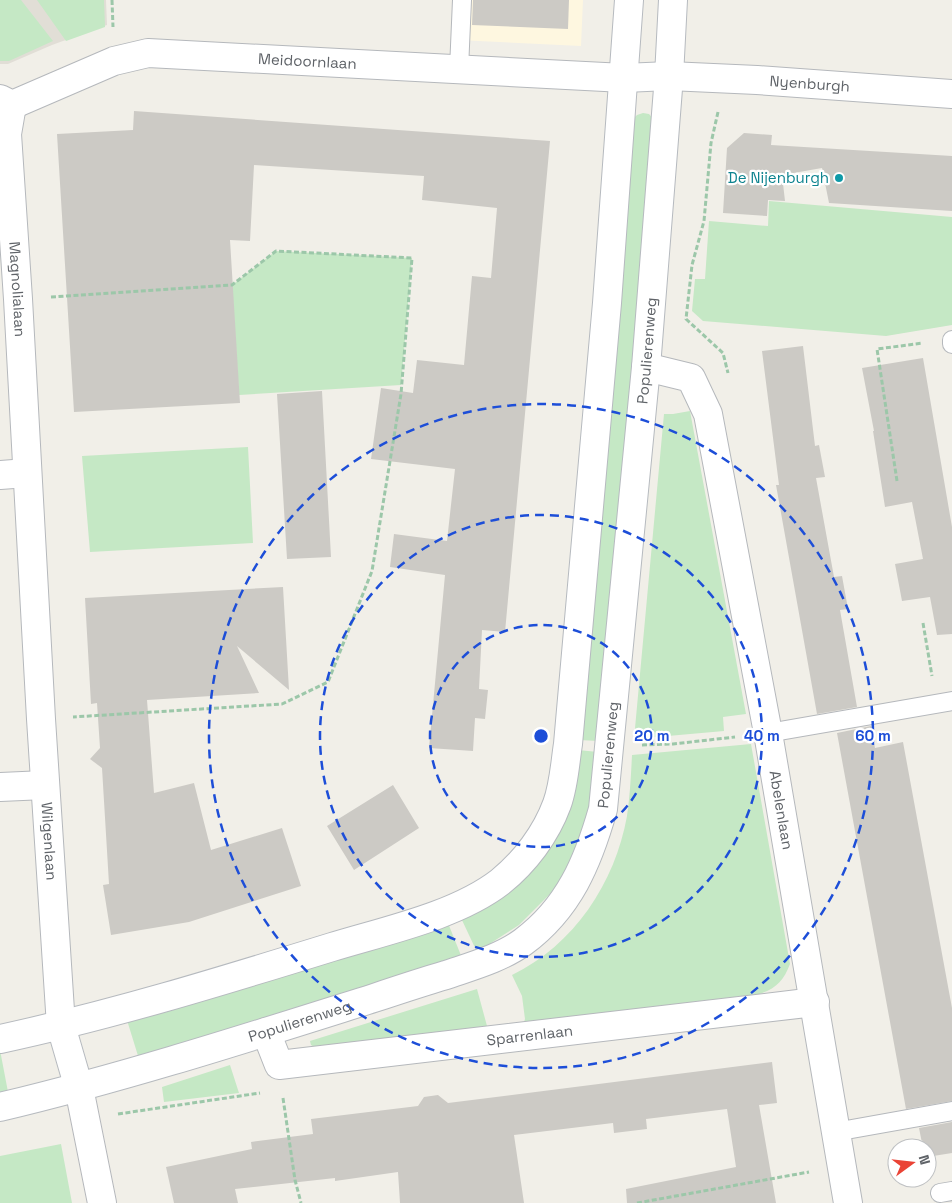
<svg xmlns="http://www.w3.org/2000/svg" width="952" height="1203" font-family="'Space Grotesk',sans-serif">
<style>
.commercial{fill:#fef7e0}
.education{fill:#e1ded6}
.green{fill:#c5e8c5}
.building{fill:#cccac5}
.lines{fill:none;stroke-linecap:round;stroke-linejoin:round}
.lane-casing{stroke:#b5b8bc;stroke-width:20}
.street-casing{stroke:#b5b8bc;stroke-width:30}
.secondary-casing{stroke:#b6babf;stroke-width:30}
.path{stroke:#9cc7a9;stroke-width:3;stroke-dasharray:5 2.5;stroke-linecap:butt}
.lane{stroke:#fff;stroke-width:18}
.street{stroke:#fff;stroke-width:28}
.secondary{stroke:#fff;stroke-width:28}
.ring{fill:none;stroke:#1d4ed8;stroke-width:2.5;stroke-dasharray:9 6}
.culture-dot{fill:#0f9aa8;stroke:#fff;stroke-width:2}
.labels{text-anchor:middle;stroke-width:4.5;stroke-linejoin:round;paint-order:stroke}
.street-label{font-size:15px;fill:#5f6368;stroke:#fff}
.culture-label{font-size:15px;fill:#0d838f;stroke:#fff;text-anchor:end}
.centre{fill:#1d4ed8;stroke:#fff;stroke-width:2.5}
.ring-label{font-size:15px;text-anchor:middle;font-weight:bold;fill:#1d4ed8;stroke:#fff;stroke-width:4.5;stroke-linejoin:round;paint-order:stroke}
</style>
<rect width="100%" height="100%" fill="#f1efe8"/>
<path class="commercial" d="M 457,0 L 583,0 L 581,46 L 457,40 Z"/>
<path class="education" d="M 0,0 L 106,0 L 107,25 L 52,45 L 8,64 L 0,64 Z"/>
<path class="green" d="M 0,0 L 21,0 L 53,41 L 9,61 L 0,61 Z
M 37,0 L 104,0 L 105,27 L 66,41 Z
M 643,113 L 649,114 L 655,121 L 599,741 L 579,740 L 633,119 L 637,115 Z
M 769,201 L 952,217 L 952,325 L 886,336 L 703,321 L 692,311 L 695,279 L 705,279 L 709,221 L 768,226 Z
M 276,251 L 412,258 L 401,385 L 239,395 L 232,285 Z
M 690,411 L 746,714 L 723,717 L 724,731 L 634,739 L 664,414 L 673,414 Z
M 248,447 L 253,543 L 90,552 L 82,456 Z
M 751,744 L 790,964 C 784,980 776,989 759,994 L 524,1022 L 525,1019 L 522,996 L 512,975 C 574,945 615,883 627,816 C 630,796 631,775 632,755 Z
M 578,750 L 598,752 L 591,809 L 567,870 L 553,891 L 519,925 L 477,952 L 461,918 L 495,900 Z
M 448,923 L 462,958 L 139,1059 L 126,1017 Z
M 477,989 L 487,1026 L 316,1048 L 311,1045 L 310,1041 Z
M 0,1050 L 8,1092 L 0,1094 Z
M 230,1065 L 239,1093 L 164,1102 L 162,1087 Z
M 61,1144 L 72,1203 L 0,1203 L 0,1156 Z"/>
<path class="building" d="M 473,0 L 569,0 L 568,29 L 472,25 Z
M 134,111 L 550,141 L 505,632 L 482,630 L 479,689 L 488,690 L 485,719 L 475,718 L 473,751 L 429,748 L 445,575 L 390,567 L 394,534 L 447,541 L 455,469 L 371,459 L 381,388 L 413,393 L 417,360 L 464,365 L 472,276 L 491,278 L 497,208 L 422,200 L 424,176 L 254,165 L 250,241 L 230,240 L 240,403 L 74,412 L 57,134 L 133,130 Z
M 744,133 L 772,135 L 771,145 L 952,156 L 952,211 L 829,203 L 822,168 L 782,175 L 785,201 L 768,200 L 767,216 L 723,213 L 727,148 Z
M 803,346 L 815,446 L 819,445 L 825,477 L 816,478 L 834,577 L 842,576 L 848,609 L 840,610 L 857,707 L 817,714 L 776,485 L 779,485 L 762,351 Z
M 923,358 L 952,527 L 952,634 L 937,635 L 930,597 L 902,601 L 895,564 L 923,559 L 912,502 L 885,507 L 873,431 L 874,431 L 862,368 Z
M 322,391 L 331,557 L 287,559 L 277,394 Z
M 283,587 L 289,690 L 237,646 L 259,693 L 147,700 L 154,793 L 194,783 L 211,850 L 282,828 L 301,886 L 189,922 L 111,935 L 103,885 L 109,884 L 102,768 L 90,759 L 100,748 L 97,703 L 91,704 L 85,598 Z
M 871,726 L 875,748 L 903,742 L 952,1008 L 952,1101 L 906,1109 L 837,733 Z
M 393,785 L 419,828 L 354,870 L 327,826 Z
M 772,1062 L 777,1103 L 759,1105 L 776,1203 L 627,1203 L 626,1189 L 736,1167 L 727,1109 L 646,1119 L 647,1129 L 614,1133 L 613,1123 L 514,1135 L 524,1203 L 400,1203 L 398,1172 L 335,1181 L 335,1178 L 235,1189 L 238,1203 L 174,1203 L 166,1167 L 252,1149 L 251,1142 L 313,1134 L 311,1119 L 418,1106 L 424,1097 L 438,1095 L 448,1103 Z
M 952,1122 L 952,1153 L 927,1157 L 927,1148 L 923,1148 L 919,1128 Z"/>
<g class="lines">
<g class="lane-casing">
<path id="lane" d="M 459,69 L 462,0
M 952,340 L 952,344
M 768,733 L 952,701
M 835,1132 L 952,1111
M 940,1193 L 952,1191"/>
</g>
<g class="street-casing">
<g id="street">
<path id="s1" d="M 669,76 L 757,80 L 952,94"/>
<path id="s2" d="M 0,99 L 12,105 L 114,61 L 148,53 L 624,78"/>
<path id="s3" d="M 12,105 L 7,134 L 18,299 L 41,719 L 61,1026"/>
<path id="s4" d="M 646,367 L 691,378 L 708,414 L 768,733 L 848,1203"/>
<path d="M 0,475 L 27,473"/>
<path d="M 0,787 L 45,785"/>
<path id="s5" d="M 266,1032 L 279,1065 L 815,1002"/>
<path d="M 79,1088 L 102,1203"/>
</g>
</g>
<g class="secondary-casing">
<g id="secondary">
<path d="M 624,78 L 669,76"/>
<path d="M 61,1026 L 79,1088"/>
<path d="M 0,1039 C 112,1015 222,981 332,947 C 384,931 456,916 500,882 C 525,862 546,834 557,804 C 564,785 565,763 568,744 L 607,303 L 629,0"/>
<path id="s6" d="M 0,1107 C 126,1077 250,1037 374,998 C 398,990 422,982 446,975 C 472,966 501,958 523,942 C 569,908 588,862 603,809 L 646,367 L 669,76 L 673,0"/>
</g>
</g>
<path class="path" d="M 112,0 L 113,27
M 718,112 L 711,143 L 704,221 L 692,265 L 686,319 L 723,353 L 728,373
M 51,297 L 232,285 L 276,251 L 412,258 L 401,394 L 372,571 L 328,682 L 282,704 L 73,717
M 897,481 L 877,349 L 923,343
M 923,623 L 932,676
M 642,745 L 673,744 L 735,737
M 283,1098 L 295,1180 L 301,1203
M 118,1114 L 260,1093
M 637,1203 L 809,1172"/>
<use href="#lane" class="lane"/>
<use href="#street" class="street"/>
<use href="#secondary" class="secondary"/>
</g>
<g class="ring">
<circle cx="541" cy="736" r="111"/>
<circle cx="541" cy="736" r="221"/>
<circle cx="541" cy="736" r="332"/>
</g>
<circle class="culture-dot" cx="839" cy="178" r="5"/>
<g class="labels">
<g class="street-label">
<text dy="5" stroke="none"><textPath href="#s2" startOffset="319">Meidoornlaan</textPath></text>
<text dy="5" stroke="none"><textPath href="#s1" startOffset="141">Nyenburgh</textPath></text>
<text dy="5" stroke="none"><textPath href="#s3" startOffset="185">Magnolialaan</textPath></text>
<text dy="5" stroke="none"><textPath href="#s6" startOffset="1168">Populierenweg</textPath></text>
<text dy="5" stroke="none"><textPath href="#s6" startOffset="762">Populierenweg</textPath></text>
<text dy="5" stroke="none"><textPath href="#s4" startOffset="489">Abelenlaan</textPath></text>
<text dy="5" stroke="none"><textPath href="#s3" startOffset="738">Wilgenlaan</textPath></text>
<text dy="5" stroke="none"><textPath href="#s6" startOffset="312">Populierenweg</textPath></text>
<text dy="5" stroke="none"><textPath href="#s5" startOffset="288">Sparrenlaan</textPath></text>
</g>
<g class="culture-label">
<text x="829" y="183">De Nijenburgh</text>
</g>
</g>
<circle cx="541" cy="736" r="8" class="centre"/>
<g class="ring-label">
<text x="652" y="741">20 m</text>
<text x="762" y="741">40 m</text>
<text x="873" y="741">60 m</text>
</g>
<g transform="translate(912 1163) rotate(75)"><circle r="24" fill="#ffffff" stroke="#bfc1c3"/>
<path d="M0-4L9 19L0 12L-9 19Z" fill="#ea4335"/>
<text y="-8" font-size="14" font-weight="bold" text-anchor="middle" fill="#5f6368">N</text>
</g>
</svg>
